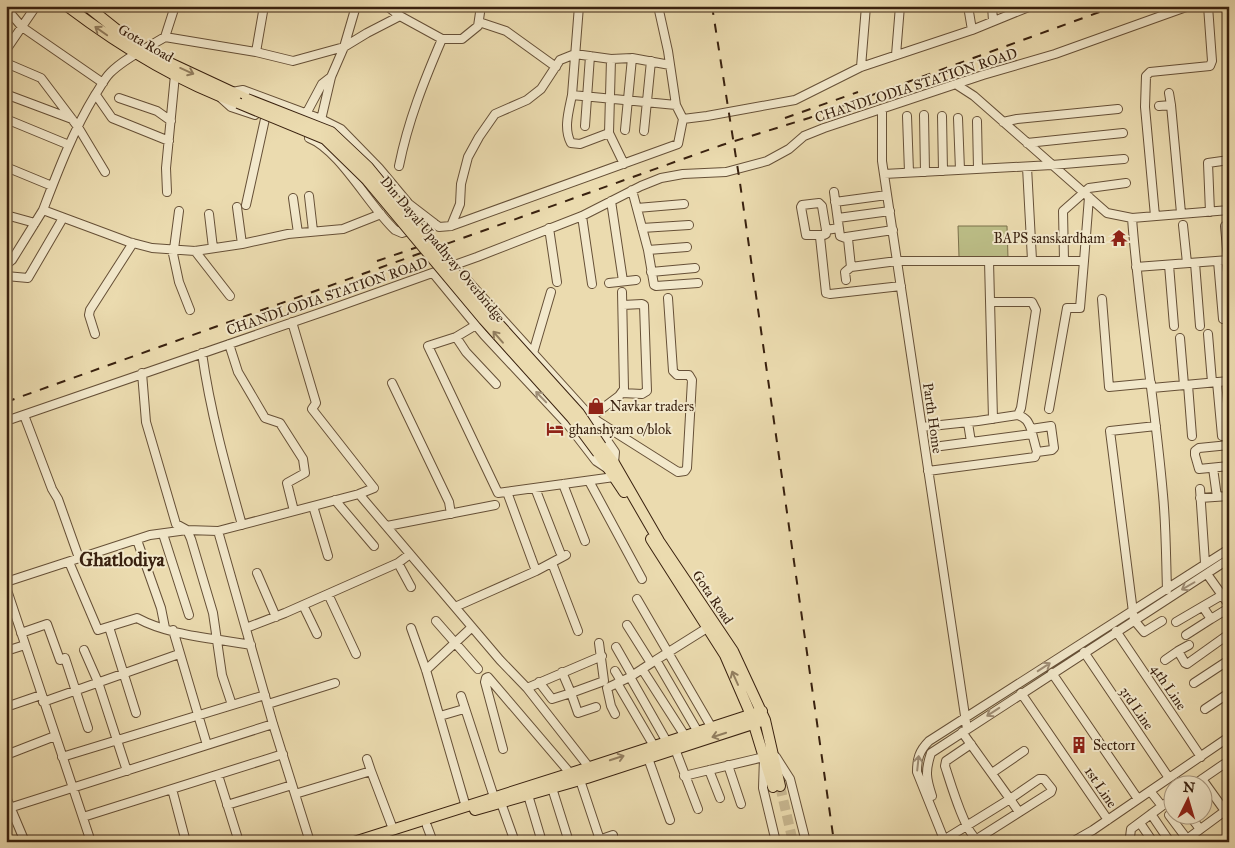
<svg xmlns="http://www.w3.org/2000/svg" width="1235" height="848" font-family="'IM FELL Great Primer',serif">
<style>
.green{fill:#bcbe87;stroke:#7a704b}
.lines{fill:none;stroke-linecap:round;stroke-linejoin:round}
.major-tunnel{stroke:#c7b68f;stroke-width:10;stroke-dasharray:10 5;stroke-linecap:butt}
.minor-casing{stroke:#665037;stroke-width:10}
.major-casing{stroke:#39210f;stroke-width:12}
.minor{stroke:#f2e8cb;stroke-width:8}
.major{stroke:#ebdbaf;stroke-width:10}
.rail{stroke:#39210f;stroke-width:2;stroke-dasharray:9 9;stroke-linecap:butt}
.major-bridge-casing{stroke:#39210f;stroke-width:12;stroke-linecap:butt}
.major-bridge{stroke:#ebdbaf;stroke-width:10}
.oneway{stroke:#927e5f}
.oneway2{stroke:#9f8e76}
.labels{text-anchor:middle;stroke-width:4;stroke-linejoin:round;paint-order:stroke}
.street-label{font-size:14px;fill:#39210f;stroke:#f2e8cb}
.poi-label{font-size:14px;fill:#39210f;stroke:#f2e8cb;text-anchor:start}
.district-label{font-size:19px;font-weight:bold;fill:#39210f;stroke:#f2e8cb}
</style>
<rect width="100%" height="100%" fill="#ebdbaf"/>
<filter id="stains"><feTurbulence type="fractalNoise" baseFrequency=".004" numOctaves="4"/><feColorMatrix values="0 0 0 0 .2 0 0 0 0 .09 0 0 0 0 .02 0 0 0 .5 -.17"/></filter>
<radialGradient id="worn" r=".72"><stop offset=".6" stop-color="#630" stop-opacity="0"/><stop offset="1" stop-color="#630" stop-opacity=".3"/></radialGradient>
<path class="green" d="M 958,226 L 1007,226 L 1008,258 L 959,257 Z"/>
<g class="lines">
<path class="major-tunnel" d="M 780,786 L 793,842"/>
<g class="minor-casing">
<path id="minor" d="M 387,6 L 400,16 L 442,39 L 462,39 L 478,26 L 481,6
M 579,6 L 572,95 L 676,105
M 658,6 L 668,51 L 676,105 L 683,119
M 992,6 L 993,21
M 6,8 L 22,27 L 103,83
M 479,22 L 506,31 L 556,67
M 972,30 L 1031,6
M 165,37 L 175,6
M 6,50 L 36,6
M 256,52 L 264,6
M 896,55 L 900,6
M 611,59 L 632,58 L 670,65
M 6,63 L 41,78 L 78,127 L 105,172
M 861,67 L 866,6
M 957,85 L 974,96 L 1107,213 L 1132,218 L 1229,210
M 232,92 L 243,90 L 321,119 L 341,129 L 379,168 L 409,204 L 439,227 L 451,226 L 678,144 L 683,119 L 707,116 L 795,100 L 861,67 L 972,30 L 968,6
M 1169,93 L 1171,105
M 8,95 L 72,119
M 96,95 L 112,118 L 169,141
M 572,95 C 569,110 563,129 571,143 L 580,144 L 609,133
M 119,98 L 157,111 L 171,121
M 221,98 L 231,107 L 255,115
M 1159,106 L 1171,105 L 1181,213
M 882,110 L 882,161 L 967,729
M 306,114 L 322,84 L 331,77
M 924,115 L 925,172
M 907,116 L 909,172
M 942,116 L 943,171
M 958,118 L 960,170
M 6,119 L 69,145
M 977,121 L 978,169
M 1003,122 L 1017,119 L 1118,109
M 320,124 L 331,77 L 344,47 L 356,6
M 585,126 L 590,56
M 625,130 L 632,58
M 644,131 L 651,61
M 309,138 C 340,150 369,206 395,230 L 402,233 L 434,223
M 1027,143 L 1123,133
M 399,166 C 408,121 424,81 442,39
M 6,167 L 52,186
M 1027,167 L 1032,260
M 884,174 L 1052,165 L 1124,159
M 632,190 L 648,250 L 654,285 L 656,286 L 698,283
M 167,192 L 166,168 L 175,75
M 834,192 L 840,236 L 848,239 L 851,267 L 845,272 L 846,280
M 309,196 L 313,231
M 293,198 L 298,233
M 611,201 L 623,281
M 835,202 L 887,195
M 246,205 L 265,119
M 237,207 L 242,244
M 637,208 L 684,204
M 1210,212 L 1208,163 L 1229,160
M 209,214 L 213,248
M 381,214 L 343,229 L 288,234 L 242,244 L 195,251 L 152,248 L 129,242 L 43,210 C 58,171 73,131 95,95 C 100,88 104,79 110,73 C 125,58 147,48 165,37 L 256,52 L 293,61 L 344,47 L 367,33 L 400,16
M 6,215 L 35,223
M 582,216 L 592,284
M 1155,216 L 1145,107 L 1146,76 L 1150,72 L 1210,66 L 1212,61 L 1208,6
M 838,218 L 890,211
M 1132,218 C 1139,311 1155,402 1163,495 C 1166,526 1166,559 1167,590
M 1183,225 L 1187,263
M 451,226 L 460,204 L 461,184 L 468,157 L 479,137 L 495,114 L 527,100 L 541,89 L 560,60 L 575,54 L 611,59 L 609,133 L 624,164
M 1225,226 L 1228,260
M 549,228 L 557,282
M 642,228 L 689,225
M 826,230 L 822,206 L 819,203 L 802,205 L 801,207 L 806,235 L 824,235 L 826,234 L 826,230 L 839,228
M 820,237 L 826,293 L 830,294 L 901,286
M 846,237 L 893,230
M 172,249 L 179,282 L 190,310
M 174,249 L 179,211
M 648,250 L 687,247
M 195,251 L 230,296
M 1064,260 L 1063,211 L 1089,188 L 1126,183
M 989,261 L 993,419
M 1218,261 L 1223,319
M 1195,263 L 1200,326
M 6,265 L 12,260 L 43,210
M 1169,265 L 1174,326
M 851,267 L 897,261 L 1084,261 L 1089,197
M 1136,267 L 1229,260
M 459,271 L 591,417 L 615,452 L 614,463
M 651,272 L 695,268
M 433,273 L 484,335 L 569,426 L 596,461 L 608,469
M 6,276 L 28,278 L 63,218
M 609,283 L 636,280
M 6,287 L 6,320
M 1102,299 L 1109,387 L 1151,383
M 292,322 L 316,403 L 312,409 L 374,488 L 359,494
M 476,325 L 456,337 L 428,346 L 498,493 L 614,477
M 95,334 L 89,315 L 90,310 L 133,243
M 1208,334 L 1212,382
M 456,337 L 466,352 L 496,384
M 1180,338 L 1184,385
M 229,344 L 238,372 L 265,418 L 280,423 L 303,459 L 305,473 L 287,483 L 294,511
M 202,353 C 210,411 226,468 242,525
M 530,356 L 533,353 L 551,292
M 142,373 L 146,422 L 176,524 L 187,530 L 191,539 L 213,613 L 222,675 L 232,705
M 1217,382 L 1222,436
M 392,383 L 449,502 L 451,514
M 1188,385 L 1192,436
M 1152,388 L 1229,381
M 622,393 L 642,394 L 647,391 L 644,305 L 642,304 L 623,305
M 1049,409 L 1067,308 L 1080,308 L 1084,261
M 24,415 L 52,489 L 58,499 L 79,558
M 1018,415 C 1026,418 1028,421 1031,429
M 591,417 L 678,472 L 685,471 L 687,468 L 692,380 L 689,375 L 677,375 L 673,371 L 668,298
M 591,417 L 619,396 L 624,389 L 622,292
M 6,421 L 334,308 L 477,257 L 582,216 L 641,186 L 661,178 L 683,174 L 726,172 L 767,161 L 789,149 L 804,136 L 824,128 L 983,75 L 1055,54 L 1189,6
M 968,423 L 971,442
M 1156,426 L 1110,431 L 1134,620 L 1144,632 L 1162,621
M 922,427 L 978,421 L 1018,415 L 1021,408 L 1036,310 L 1032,302 L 991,302
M 1229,445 L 1199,448 L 1195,451 L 1195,455 L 1199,469 L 1229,466
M 941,446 L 1032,434
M 1213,468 L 1217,497
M 928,471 L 1035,457 L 1037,452 L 1031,429 L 1051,426 L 1054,448 L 1052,450 L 1037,452
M 589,481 L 642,579
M 563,484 L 585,541
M 535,488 L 560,552
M 1200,489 L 1205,563
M 507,492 L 536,571
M 1200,498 L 1229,496
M 335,500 L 374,546
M 313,506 L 328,556
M 387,526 L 495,505
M 163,534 L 189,615
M 137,540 L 161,608 L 165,628
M 69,562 L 98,630 L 137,618 C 170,636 214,638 251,645
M 398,563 L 411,587
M 552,563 L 578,631
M 257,573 L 276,617
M 1207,574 L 1229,605
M 6,582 L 150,535 L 187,530 L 218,531
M 6,587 L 91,842
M 328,594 L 356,654
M 637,599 L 712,728
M 303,605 L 317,634
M 455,607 L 536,571 L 566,555
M 1211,619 L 1229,608
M 436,621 L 478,669
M 1176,622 L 1229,591
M 627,625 L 651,663
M 109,627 L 136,713
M 246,628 L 285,613 L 398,563 L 410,554
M 411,628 L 426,670 L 466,807
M 173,630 L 207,745
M 1116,631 L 1201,757
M 21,633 L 47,624 L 60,660 L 65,658 L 88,728
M 1186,635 L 1211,619 L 1203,607
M 616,647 L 632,675
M 84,650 L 98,682 L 127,771
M 6,651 L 25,645
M 1178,651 L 1189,645
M 1084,652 L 1169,778
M 656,660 L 707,628
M 1165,660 L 1178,651 L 1185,663 L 1187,664 L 1229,634
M 642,669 L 685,736
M 426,670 L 472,627
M 615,671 L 621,681
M 562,672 L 571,693 L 604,681 L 599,643
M 1052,673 L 1138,799
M 630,677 L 667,742
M 539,682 L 552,699 L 571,693 L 578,713 L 596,707
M 617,683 L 654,746
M 1194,683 L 1229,660
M 527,688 L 602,656
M 1021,693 L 1108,820
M 461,696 L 494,797
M 43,702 L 179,654
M 268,704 L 335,683
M 6,707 L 41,695
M 1205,709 L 1229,693
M 615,714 L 611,706 L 607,688 L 630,677 L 656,660 L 698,732
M 440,716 L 464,709
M 971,744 L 946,761 L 945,766 C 950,781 965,833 977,839 L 1051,792 L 1052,789 L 1044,779 L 1039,779 L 1010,799 L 1019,812
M 503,749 L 485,682 L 486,678 L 488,677 L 570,773
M 675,749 L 698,809
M 6,755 L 55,736
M 62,757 L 265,695
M 776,757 L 790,779 L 806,842
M 648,758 L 670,820
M 367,759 L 371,771
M 728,765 L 741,804
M 709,770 L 720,798
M 992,773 L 1024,751
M 218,775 L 239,842
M 684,776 L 764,757 L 763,788 L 776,842
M 1202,779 L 1225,811
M 580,780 L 600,840
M 1192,786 L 1224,764 L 1229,767
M 552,788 L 569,842
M 172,789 L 186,842
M 295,794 L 371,771 L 393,829
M 528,795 L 542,842
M 932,796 C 926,778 925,771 931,753 L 1229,559
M 6,797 L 25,842
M 500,800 L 515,842
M 227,805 L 292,785
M 1162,806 L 1172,799
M 6,809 L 273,724
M 1151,814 L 1170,842
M 1169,815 L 1187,839
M 1190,816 L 1200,829
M 83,817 L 283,754
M 1140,823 L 1153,842
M 427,826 L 433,842
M 947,838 L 1010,799 L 962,732
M 310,842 L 273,724 L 218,531 L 359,494 L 500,660 L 527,688 L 592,771
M 593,842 L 613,835
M 945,842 L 917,772 C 917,759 919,751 929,741 L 1229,549
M 1072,842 L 1093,830 L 1229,737
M 1134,842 L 1130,837 L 1131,829 L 1162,806 L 1150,791
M 1183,842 L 1229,808"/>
</g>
<g class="major-casing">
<path id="major" d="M 67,6 C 120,46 176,81 238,103
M 87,6 L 142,50 L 247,99
M 601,446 L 614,463 L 659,541 L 733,651 L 765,720 L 780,786
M 598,453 L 624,492
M 651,539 L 725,655 L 751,715 L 773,787
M 475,810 L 587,778 L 765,720
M 354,842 L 590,767 L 762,711"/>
</g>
<use href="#minor" class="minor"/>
<use href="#major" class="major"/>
<path class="rail" d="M 712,6 L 740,183 L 834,842
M 785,118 L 858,92
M 377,261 L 441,239
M 6,402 L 722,145 L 809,118 L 1116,6"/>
<g class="major-bridge-casing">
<path id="major-bridge" d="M 247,99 L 331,132 L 368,167 L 477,300 L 579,413 L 601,446
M 238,103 L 325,139 L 367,180 L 484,320 L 572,418 L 598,453"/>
</g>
<use href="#major-bridge" class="major-bridge"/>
</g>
<defs><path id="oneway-shaft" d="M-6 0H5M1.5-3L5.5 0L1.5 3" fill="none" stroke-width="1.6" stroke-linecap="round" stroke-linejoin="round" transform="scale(1.25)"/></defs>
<g class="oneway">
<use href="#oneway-shaft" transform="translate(101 31) rotate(-145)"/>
<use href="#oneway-shaft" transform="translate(187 71) rotate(24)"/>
<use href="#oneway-shaft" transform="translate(498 337) rotate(-131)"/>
<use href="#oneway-shaft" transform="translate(735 678) rotate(-114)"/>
<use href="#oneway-shaft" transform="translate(719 735) rotate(162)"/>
<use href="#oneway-shaft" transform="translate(617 758) rotate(-18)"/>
</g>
<g class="oneway2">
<use href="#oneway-shaft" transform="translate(541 397) rotate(-134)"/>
<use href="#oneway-shaft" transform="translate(1188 586) rotate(150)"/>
<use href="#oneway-shaft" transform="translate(1044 667) rotate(-33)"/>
<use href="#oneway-shaft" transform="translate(993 712) rotate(147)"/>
<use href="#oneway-shaft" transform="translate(918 763) rotate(-84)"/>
</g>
<defs>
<g id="temple-bare" transform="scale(1.35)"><path d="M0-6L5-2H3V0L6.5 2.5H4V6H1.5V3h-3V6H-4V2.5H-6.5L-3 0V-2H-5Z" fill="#8f2418" stroke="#f2e8cb" stroke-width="2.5" paint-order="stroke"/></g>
<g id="shop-bare" transform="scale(1.35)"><path d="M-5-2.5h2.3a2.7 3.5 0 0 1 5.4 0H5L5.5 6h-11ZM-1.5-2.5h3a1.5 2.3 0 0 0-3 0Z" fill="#8f2418" stroke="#f2e8cb" stroke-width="2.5" paint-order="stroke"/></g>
<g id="hotel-bare" transform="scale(1.35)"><path d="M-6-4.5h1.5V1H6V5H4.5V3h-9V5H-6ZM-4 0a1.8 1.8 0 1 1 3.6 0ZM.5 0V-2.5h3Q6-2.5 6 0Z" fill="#8f2418" stroke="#f2e8cb" stroke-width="2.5" paint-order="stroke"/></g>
<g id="building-bare" transform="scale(1.35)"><path d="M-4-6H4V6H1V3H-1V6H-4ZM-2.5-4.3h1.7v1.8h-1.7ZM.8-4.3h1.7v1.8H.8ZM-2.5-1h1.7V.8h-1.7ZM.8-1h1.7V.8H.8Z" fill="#8f2418" stroke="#f2e8cb" stroke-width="2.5" paint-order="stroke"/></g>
</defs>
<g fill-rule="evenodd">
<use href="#temple-bare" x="1119" y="238"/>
<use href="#shop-bare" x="596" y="406"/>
<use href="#hotel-bare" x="555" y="429"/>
<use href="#building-bare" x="1079" y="745"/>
</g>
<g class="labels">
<g class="street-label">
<text transform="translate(146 43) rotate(30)" y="5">Gota Road</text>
<text transform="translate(916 85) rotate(-18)" y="5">CHANDLODIA STATION ROAD</text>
<text transform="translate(443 249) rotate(50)" y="5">Din Dayal Upadhyay Overbridge</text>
<text transform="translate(327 296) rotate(-19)" y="5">CHANDLODIA STATION ROAD</text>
<text transform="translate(933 418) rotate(82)" y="5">Parth Home</text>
<text transform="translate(713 597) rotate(56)" y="5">Gota Road</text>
<text transform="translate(1169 687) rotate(56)" y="5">4th Line</text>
<text transform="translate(1137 708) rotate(56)" y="5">3rd Line</text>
<text transform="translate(1101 787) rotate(56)" y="5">1st Line</text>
</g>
<g class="poi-label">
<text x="1105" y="243" text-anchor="end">BAPS sanskardham</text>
<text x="610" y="411">Navkar traders</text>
<text x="569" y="434">ghanshyam o/blok</text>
<text x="1093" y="750">Sector1</text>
</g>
<g class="district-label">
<text x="122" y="566">Ghatlodiya</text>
</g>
</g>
<rect width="1235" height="848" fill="none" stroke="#ebdbaf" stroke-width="25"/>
<rect x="8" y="8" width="1220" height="833" fill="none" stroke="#39210f" stroke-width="2.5"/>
<rect x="12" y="12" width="1210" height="823" fill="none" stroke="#39210f"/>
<g transform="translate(1188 800) rotate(5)"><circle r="24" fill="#f2e8cb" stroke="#a89880"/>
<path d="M0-4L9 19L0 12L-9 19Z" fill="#8f2418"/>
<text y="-8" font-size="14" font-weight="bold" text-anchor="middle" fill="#39210f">N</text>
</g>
<rect width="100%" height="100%" filter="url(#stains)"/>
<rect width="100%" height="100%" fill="url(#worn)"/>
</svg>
